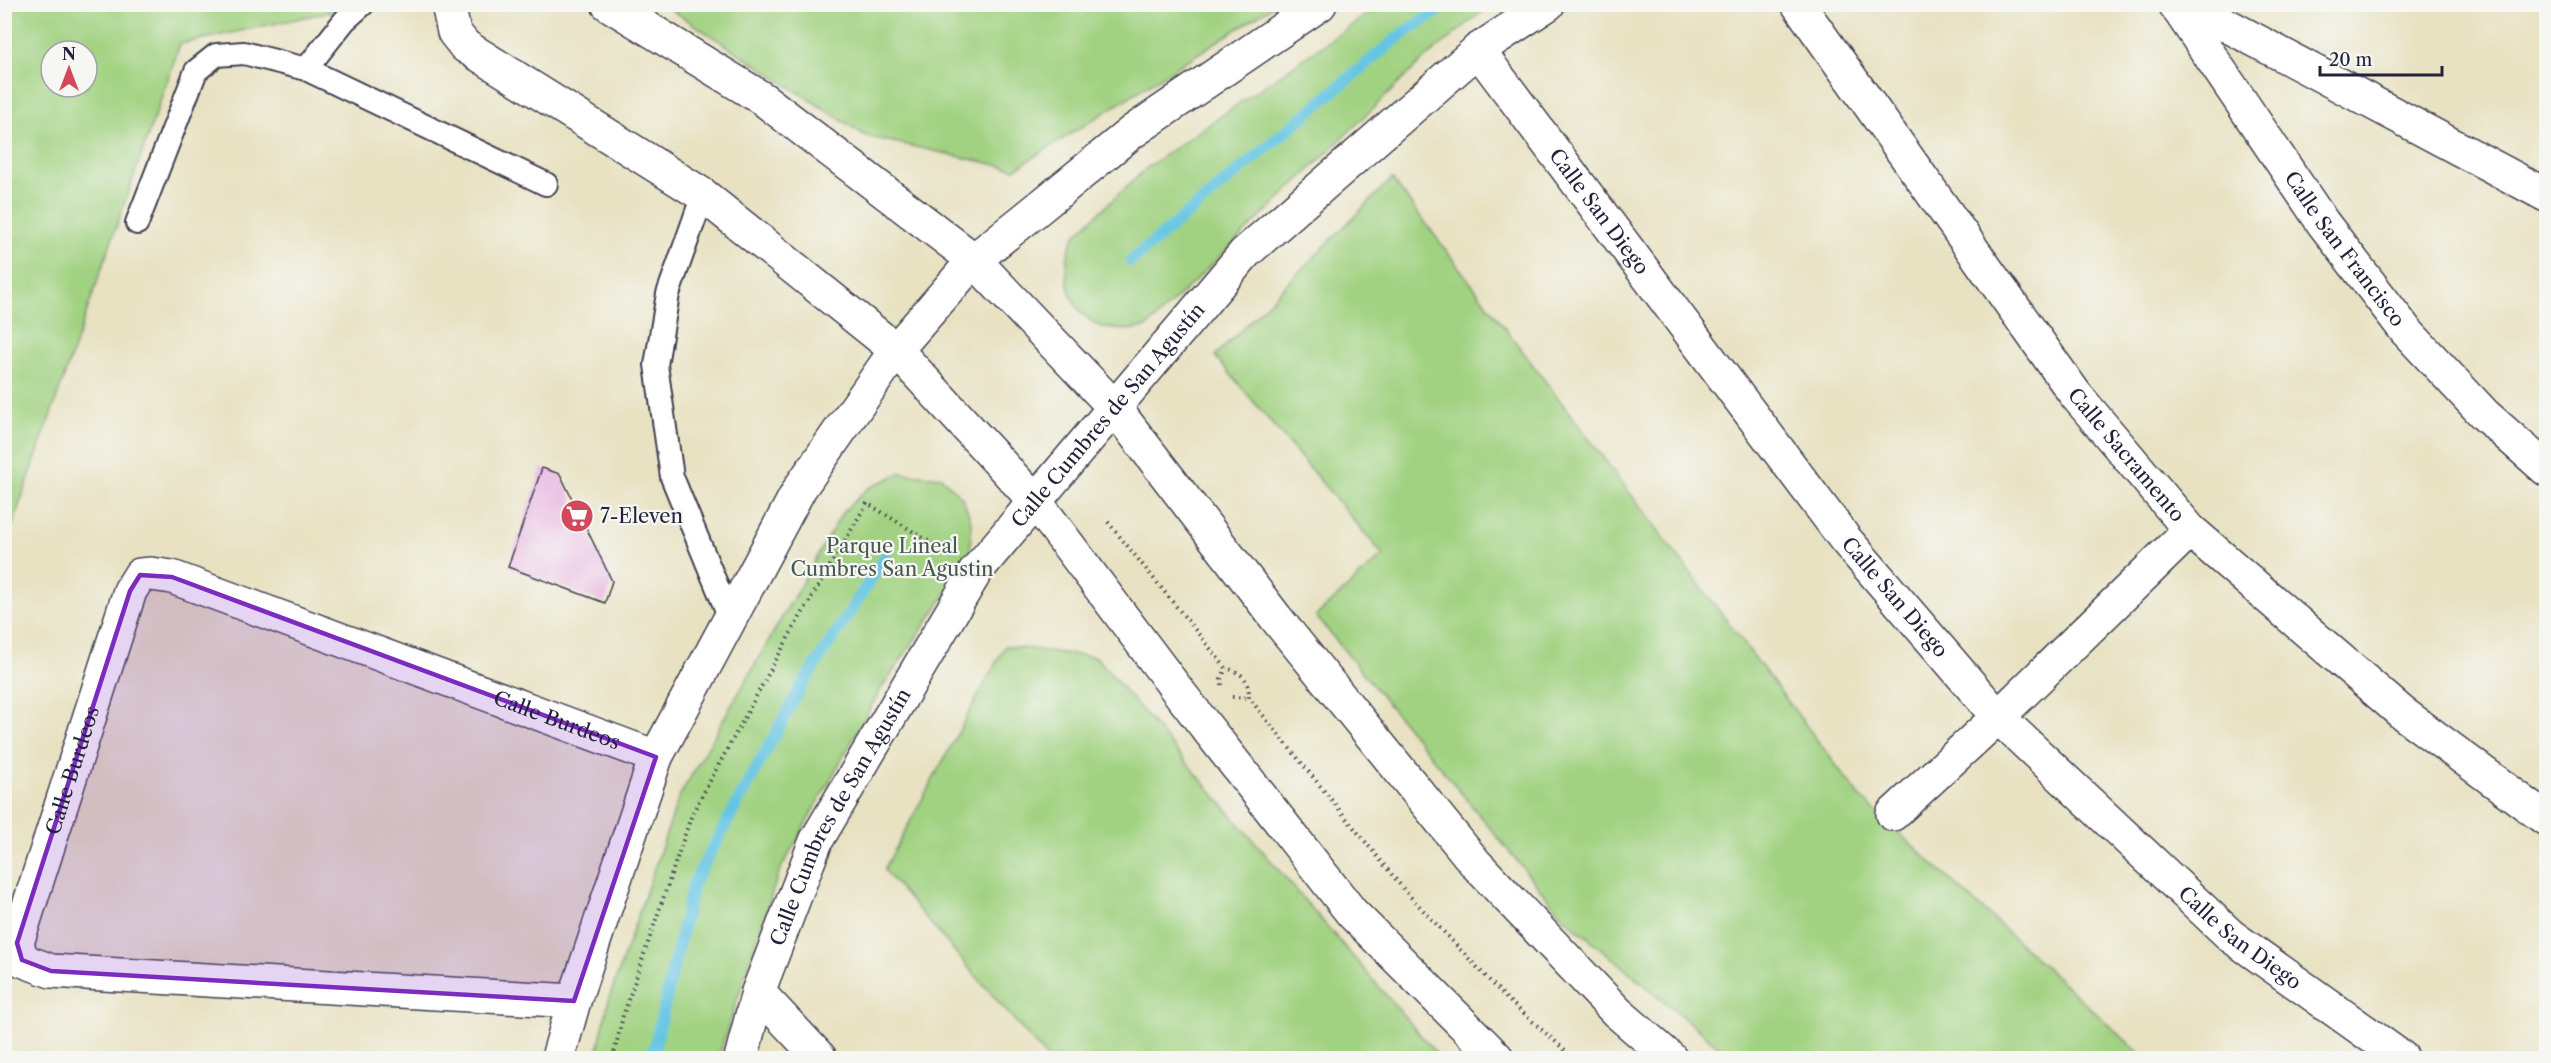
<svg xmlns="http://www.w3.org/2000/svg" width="2551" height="1063" font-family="'Libre Caslon Text',serif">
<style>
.green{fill:#a1d281;stroke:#627a5e;stroke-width:1.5;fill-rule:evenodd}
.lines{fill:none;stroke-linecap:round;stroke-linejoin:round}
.stream{stroke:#64c5e3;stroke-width:12}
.building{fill:#e6a6df}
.lane-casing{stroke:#403f4f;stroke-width:26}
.street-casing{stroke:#403f4f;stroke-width:36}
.secondary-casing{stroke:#403f4f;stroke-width:36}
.path{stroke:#403f4f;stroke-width:4;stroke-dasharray:1.5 4.5;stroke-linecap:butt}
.lane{stroke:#fff;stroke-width:22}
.street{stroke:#fff;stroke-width:33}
.secondary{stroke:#fff;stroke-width:33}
.marked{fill:#7b2cbf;fill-opacity:0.2;stroke:#7b2cbf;stroke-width:4.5;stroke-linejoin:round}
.labels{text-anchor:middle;stroke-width:4.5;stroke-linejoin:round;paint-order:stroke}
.street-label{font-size:20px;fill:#22223b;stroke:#f6f6f2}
.poi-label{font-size:20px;fill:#22223b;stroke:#f6f6f2;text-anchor:start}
.park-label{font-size:20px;fill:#485750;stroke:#f6f6f2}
</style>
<rect width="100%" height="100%" fill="#f6f6f2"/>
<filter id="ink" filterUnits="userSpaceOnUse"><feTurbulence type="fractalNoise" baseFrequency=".0167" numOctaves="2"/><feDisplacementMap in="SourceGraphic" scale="12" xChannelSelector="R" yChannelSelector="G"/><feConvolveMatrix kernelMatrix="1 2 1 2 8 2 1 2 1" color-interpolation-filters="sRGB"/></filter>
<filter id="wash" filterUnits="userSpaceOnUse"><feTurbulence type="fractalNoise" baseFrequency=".008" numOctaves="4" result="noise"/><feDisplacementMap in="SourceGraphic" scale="24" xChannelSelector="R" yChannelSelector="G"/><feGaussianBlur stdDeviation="1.35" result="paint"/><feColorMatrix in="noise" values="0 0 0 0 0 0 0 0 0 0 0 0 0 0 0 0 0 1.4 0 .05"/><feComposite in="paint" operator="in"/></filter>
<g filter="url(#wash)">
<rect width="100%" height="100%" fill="#e8e2c2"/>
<path class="green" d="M 5,5 L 361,5 L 180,44 L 5,546 ZM 51,51 L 87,51 L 87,87 L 51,87 Z
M 664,5 L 1275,4 L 1275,5 L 1015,169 L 866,136 Z
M 1381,5 L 1490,5 L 1424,59 L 1147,327 C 1130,330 1112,332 1096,324 C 1064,307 1059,262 1076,234 L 1149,166 Z
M 1392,179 L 1861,798 L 2145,1058 L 1732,1058 L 1563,917 L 1316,616 L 1383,555 L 1215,356 Z
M 900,473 L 941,477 L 963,499 L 971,521 L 970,559 L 881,689 L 779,872 L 718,1058 L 596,1058 L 609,999 L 679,797 L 842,513 L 867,489 Z
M 1005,646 L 1096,657 L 1440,1058 L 1047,1058 L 884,870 Z"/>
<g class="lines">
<path class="stream" d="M 1131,261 L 1397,38 L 1448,4
M 652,1058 L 693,884 L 801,687 L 886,556"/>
</g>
<g id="blocks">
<path class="building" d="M 542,468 L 560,474 L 612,581 L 605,603 L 508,567 Z"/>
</g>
</g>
<g filter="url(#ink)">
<use href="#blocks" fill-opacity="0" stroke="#403f4f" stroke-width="1.5"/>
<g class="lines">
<g class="lane-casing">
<path id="lane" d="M 306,69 L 345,20 L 363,4
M 703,195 L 668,294 L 656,365 L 672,477 L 730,618
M 137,223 L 196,71 L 216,55 L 244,53 L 306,69 L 546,184"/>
</g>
<g class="street-casing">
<g id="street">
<path d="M 448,4 L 454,32 L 465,46 L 703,195 L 896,350"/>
<path d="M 608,4 L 763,99 L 974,260"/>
<path id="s1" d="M 1798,4 L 2075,394 L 2190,530 L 2401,712 L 2546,819"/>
<path id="s2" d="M 2175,4 L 2323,223 L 2406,331 L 2485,415 L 2546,469"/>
<path d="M 2187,4 L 2546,195"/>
<path id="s3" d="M 1478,50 L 1845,539 L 1998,717 L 2231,936 L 2402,1058"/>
<path d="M 1893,814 L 1998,717 L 2190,530"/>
<path d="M 758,992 L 820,1058"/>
<path id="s4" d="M 574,1001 L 51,971 L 22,960 L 17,943 L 130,591 L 140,575 L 151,574 L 172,577 L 656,757"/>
</g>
</g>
<g class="secondary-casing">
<g id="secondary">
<path d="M 974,260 L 1114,407 L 1276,618 L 1476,864 L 1617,1012 L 1670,1058"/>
<path d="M 896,350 L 1035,501 L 1178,691 L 1352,913 L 1497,1058"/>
<path d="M 558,1058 L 574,1001 L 656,757 L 800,488 L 896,350 L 974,260 L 1029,216 L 1132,132 L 1320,4"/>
<path id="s5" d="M 741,1058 L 758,992 L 816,841 L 976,571 L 1245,253 L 1478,50 L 1548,4"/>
</g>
</g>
<path class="path" d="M 1108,522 L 1226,668 C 1243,673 1249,679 1249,698 L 1406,892 L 1507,999 L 1574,1058
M 1222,685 L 1221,679 L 1226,668
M 1232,697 L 1249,698
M 613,1058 L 623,1016 L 692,814 L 789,636 L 867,503 L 946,552"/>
<use href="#lane" class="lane"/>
<use href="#street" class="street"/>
<use href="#secondary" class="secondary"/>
</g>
</g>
<path class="marked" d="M 140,575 L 172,577 L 656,757 L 574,1001 L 51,971 L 22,960 L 17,943 L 130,591 Z"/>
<defs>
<g id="supermarket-disc" transform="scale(1.725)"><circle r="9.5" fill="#d1495b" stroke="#f6f6f2"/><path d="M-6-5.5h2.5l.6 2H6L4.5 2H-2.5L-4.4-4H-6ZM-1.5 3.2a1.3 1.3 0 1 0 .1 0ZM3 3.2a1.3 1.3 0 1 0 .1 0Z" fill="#fff"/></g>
</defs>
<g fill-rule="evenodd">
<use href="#supermarket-disc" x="577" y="516"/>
</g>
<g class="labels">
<g class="street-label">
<text dy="7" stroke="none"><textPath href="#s3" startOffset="202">Calle San Diego</textPath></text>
<text dy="7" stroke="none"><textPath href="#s2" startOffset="298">Calle San Francisco</textPath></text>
<text dy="7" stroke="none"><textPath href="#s5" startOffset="748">Calle Cumbres de San Agustín</textPath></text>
<text dy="7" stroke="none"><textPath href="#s1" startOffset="558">Calle Sacramento</textPath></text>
<text dy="7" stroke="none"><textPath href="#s3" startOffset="688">Calle San Diego</textPath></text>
<text dy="7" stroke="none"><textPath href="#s4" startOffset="1404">Calle Burdeos</textPath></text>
<text dy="7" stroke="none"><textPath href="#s4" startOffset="754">Calle Burdeos</textPath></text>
<text dy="7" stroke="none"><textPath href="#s5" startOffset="262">Calle Cumbres de San Agustín</textPath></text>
<text dy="7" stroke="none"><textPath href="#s3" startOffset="1174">Calle San Diego</textPath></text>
</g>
<g class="poi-label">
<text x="600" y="523">7-Eleven</text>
</g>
<g class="park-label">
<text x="892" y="553">Parque Lineal<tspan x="892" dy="23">Cumbres San Agustin</tspan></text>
</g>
</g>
<rect width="2551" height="1063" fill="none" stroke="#f6f6f2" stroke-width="24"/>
<g transform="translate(69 69)"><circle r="28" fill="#f6f6f2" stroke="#a1a1a9" stroke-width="1.5"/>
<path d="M0-4.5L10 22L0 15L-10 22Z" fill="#d1495b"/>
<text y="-9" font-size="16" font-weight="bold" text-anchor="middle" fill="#22223b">N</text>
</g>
<path d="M2320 66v9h122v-9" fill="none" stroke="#22223b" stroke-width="3"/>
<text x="2329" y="66" font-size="18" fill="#22223b" stroke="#f6f6f2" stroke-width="4.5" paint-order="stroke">20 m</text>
</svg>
